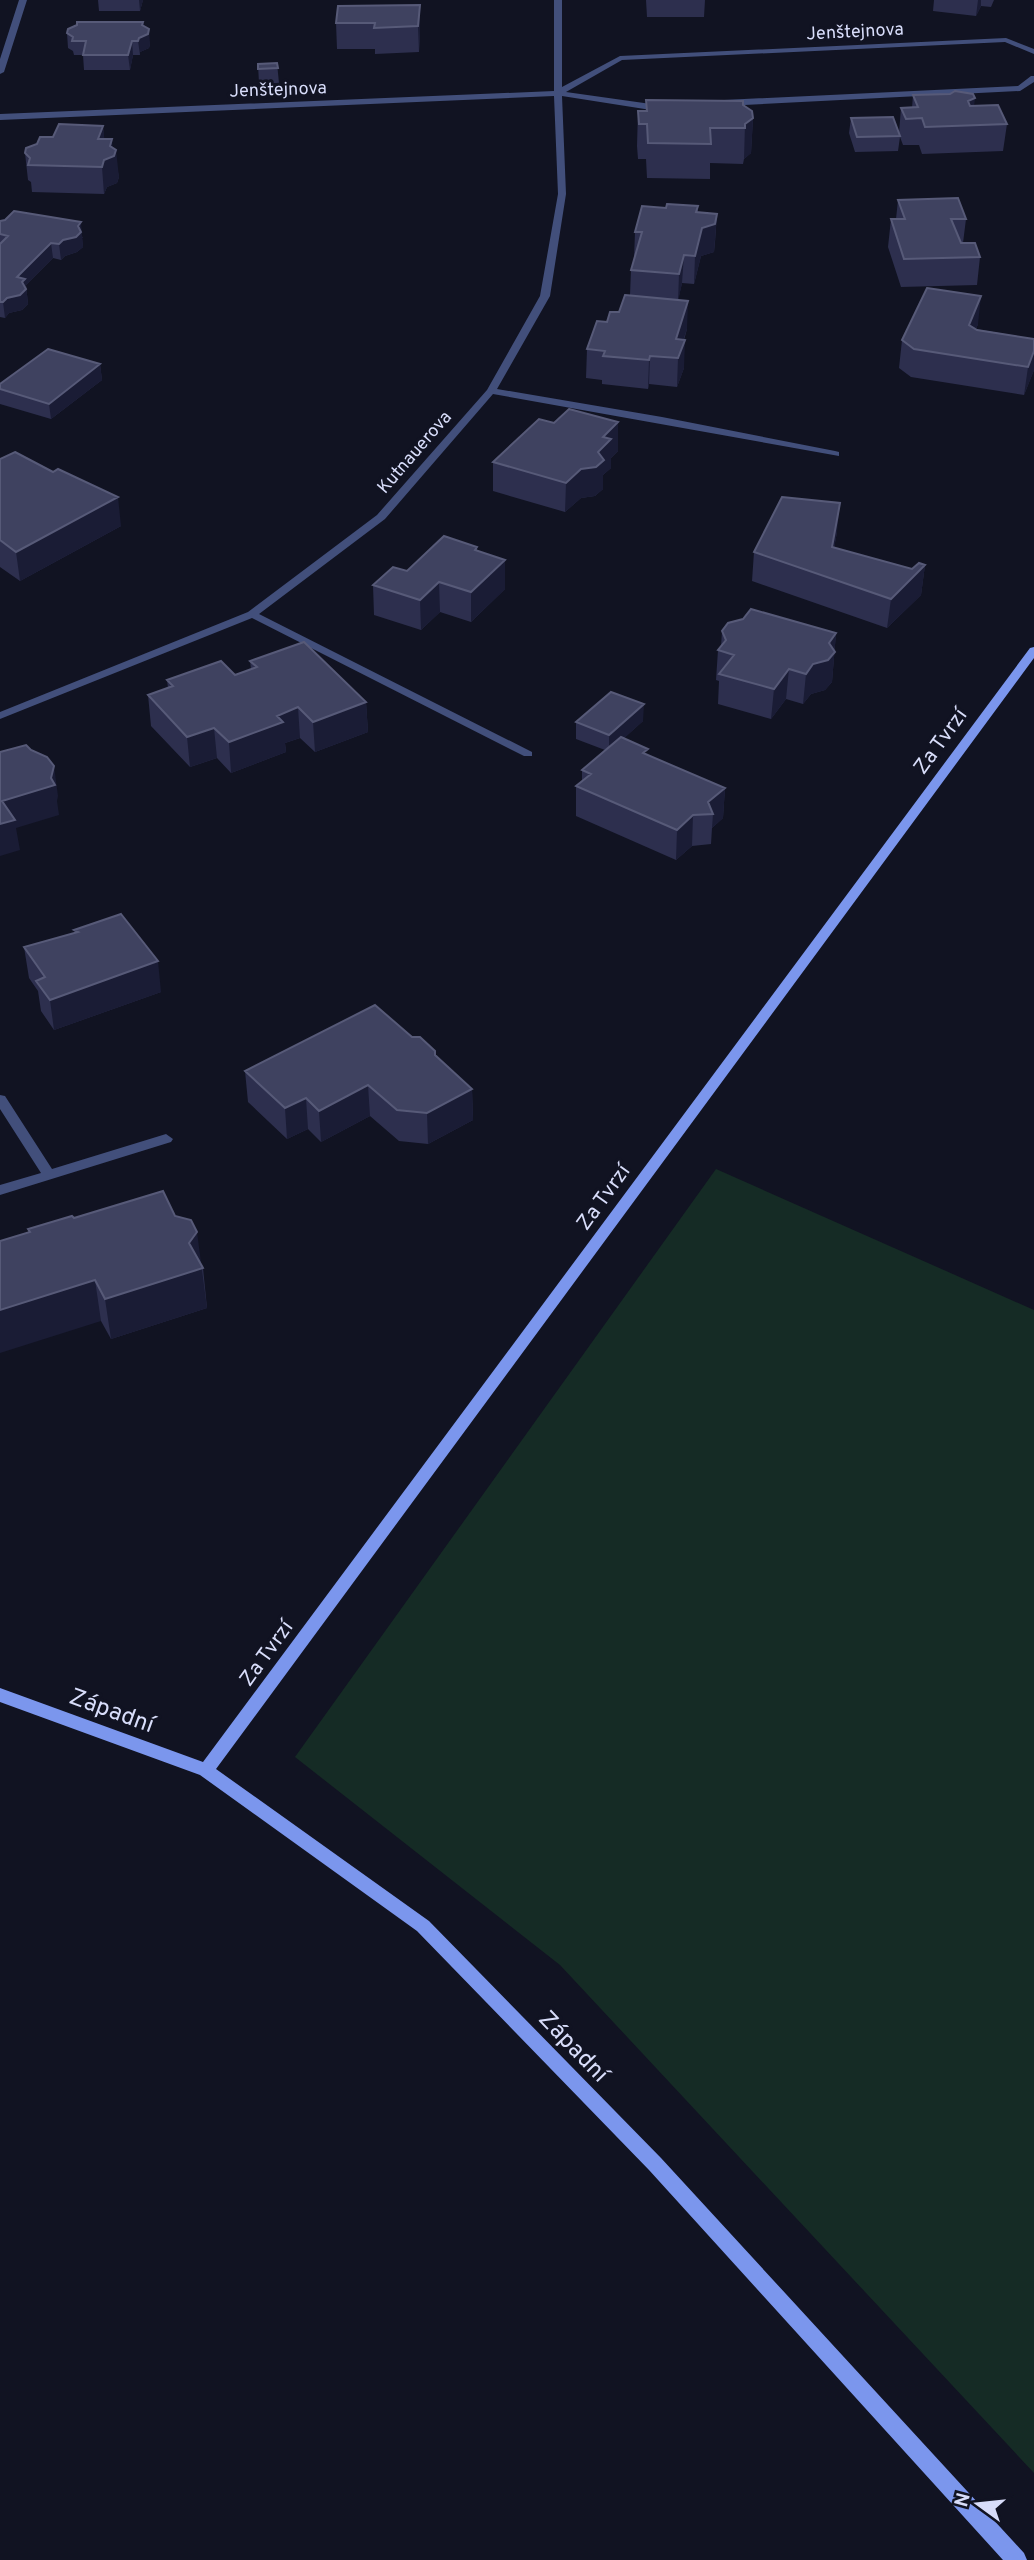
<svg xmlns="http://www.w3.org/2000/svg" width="1034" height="2560" font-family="Overpass,sans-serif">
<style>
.green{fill:#152b25}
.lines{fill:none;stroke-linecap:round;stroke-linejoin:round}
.street{fill:#424f7b;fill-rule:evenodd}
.secondary{fill:#7b96ed;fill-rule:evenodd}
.wall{fill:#2d2f4e}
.shaded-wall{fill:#1a1c35}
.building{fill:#3f4260;stroke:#575a78;stroke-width:2}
.labels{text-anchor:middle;stroke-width:6;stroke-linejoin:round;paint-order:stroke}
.far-street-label{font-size:18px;fill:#d8ddfa;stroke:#111322}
.street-label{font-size:21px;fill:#d8ddfa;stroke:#111322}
.near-street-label{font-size:24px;fill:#d8ddfa;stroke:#111322}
</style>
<rect width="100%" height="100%" fill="#111322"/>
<path class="green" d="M 716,1169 L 1034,1310 L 1034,2473 L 560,1965 L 295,1757 Z"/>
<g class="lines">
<path class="street" d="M 19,0 L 27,0 L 4,72 L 0,74 L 0,59 Z
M 554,0 L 562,0 L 562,87 L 620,56 L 1006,38 L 1034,49 L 1034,54 L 1005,42 L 622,60 L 566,92 L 651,104 L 668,104 L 668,108 L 651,110 L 562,96 L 566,194 L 550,296 L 497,389 L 662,417 L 835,451 L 839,452 L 839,456 L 493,394 L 385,519 L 259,614 L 532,752 L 532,756 L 524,756 L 252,618 L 0,719 L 0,712 L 248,612 L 377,515 L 487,390 L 540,296 L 558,194 L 554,96 L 0,120 L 0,114 L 554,91 Z
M 1031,76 L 1034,76 L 1034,82 L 1020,91 L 724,106 L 720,103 L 724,100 L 1018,86 Z
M 0,1095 L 5,1096 L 52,1169 L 166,1134 L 173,1139 L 171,1142 L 0,1195 L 0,1185 L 41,1173 L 0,1109 Z"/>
<path class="secondary" d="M 1034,647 L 1034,658 L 216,1769 L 429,1921 L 661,2158 L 1024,2553 L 1027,2560 L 1003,2560 L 649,2170 L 417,1931 L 200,1775 L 0,1702 L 0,1688 L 203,1762 L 1030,648 Z"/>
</g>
<path class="wall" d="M 98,0 L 143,0 L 140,11 L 99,11 Z
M 646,0 L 705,0 L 704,17 L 647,17 Z
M 934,0 L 994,0 L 991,7 L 981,6 L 976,16 L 933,11 Z
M 420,5 L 420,31 L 419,52 L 375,54 L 375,49 L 337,49 L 336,23 Z
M 143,22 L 150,44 L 149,48 L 140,52 L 140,55 L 133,55 L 130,70 L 84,70 L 83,55 L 74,55 L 73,51 L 68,48 L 67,33 Z
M 277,63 L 279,83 L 259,84 L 258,64 Z
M 913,95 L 974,105 L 1007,124 L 1003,151 L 922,154 L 919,145 L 903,145 L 900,137 L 898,151 L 855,152 L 849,133 L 851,118 L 899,133 L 901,108 L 912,108 Z
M 646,100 L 743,105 L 753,118 L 751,153 L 744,159 L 743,164 L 710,163 L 710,179 L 647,178 L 646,159 L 638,159 L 637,146 L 638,111 L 646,111 Z
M 103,126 L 104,139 L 113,148 L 119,177 L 117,183 L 107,187 L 104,194 L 32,192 L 31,182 L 28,180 L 25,153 L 53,137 Z
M 898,200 L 966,219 L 963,243 L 980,257 L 977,285 L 901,287 L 888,247 L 891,219 L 896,219 Z
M 698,206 L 698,212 L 717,214 L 715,242 L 714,252 L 701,256 L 694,284 L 682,283 L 678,300 L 687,329 L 684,340 L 684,368 L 677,387 L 649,384 L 648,389 L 602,384 L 602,380 L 586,378 L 587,349 L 607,322 L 619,312 L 630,295 L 631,270 L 634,259 L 635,232 L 666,208 Z
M 0,221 L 83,237 L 82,238 L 83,247 L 77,252 L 65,256 L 61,260 L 53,258 L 26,285 L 28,304 L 22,310 L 9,313 L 5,318 L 0,317 Z
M 978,324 L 976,329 L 1034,339 L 1034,370 L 1024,395 L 911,377 L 899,368 L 902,340 Z
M 100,364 L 102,380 L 51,419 L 0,404 L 0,384 Z
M 618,422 L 618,451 L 611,458 L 611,468 L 603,475 L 603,489 L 595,496 L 581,498 L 565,512 L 493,491 L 493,462 L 554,423 Z
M 0,459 L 121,526 L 20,581 L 0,567 Z
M 837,532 L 834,548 L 912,569 L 925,565 L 921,595 L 887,628 L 752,581 L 754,552 Z
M 477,547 L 477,551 L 505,560 L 505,589 L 471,622 L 440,612 L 421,630 L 374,615 L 373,585 L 407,571 Z
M 722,631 L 836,633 L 832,682 L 825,690 L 811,694 L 803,704 L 786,699 L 771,719 L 718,704 L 719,681 L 716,680 L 718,650 L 721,647 Z
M 250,661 L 366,702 L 368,732 L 315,752 L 300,738 L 285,743 L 286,752 L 231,773 L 217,758 L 190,767 L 151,726 L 148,695 L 168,688 L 167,680 L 235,675 L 251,669 Z
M 643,721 L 623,739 L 648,755 L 725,788 L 723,818 L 712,828 L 711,844 L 692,846 L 676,860 L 576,816 L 576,786 L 582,781 L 582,770 L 605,750 L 576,739 L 576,722 Z
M 74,930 L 161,992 L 54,1030 L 41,1011 L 38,991 L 29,978 L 24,947 L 75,933 Z
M 412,1037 L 472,1089 L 473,1120 L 428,1144 L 399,1141 L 370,1116 L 321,1142 L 308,1129 L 287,1139 L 248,1102 L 245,1071 Z
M 74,1218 L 201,1264 L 203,1268 L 207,1308 L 111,1339 L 101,1321 L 29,1233 L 28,1229 Z"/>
<path class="shaded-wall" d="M 139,0 L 143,0 L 140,11 Z
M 978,0 L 981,0 L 981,6 L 976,16 Z
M 420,5 L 420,31 L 419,52 L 418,26 Z
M 143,22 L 144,35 L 149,29 L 150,44 L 149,48 L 140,52 L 140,55 L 138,41 Z
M 132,41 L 133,55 L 130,70 L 128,55 Z
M 975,98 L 972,125 L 968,101 Z
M 753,118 L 751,153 L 744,159 L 745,124 Z
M 103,126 L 106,153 L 98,139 Z
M 112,139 L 113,156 L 116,150 L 119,177 L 117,183 L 107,187 L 104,194 L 102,167 Z
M 717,214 L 714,252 L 701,256 L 694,284 L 695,256 L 702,228 Z
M 81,222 L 83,247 L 77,252 L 65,256 L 61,260 L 59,244 Z
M 51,243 L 53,258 L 26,285 L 28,304 L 22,310 L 9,313 L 5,318 L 3,302 L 17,277 Z
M 684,255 L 682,283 L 678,302 L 679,274 Z
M 981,296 L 978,324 L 966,353 L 969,325 Z
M 688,301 L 687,329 L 677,358 L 676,339 Z
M 685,340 L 684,368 L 677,387 L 678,358 Z
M 1034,351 L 1034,370 L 1024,395 L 1028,367 Z
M 650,356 L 649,384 L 648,389 L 649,360 Z
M 100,364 L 102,380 L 51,419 L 49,404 Z
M 618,422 L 618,451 L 611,458 L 611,468 L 603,475 L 603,489 L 595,496 L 581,498 L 565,512 L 566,483 L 598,452 L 603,437 Z
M 118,497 L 121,526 L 20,581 L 16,552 Z
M 840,503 L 837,532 L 829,577 L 832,547 Z
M 505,560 L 505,589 L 471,622 L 471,592 Z
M 925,565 L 921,595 L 887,628 L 891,599 Z
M 439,582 L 440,612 L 421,630 L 420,600 Z
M 836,633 L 832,682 L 825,690 L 811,694 L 803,704 L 806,674 Z
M 789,669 L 786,699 L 771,719 L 774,689 Z
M 366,702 L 368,732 L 315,752 L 313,722 Z
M 644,704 L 643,721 L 609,752 L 609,735 Z
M 298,707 L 300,738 L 285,743 L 286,752 L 231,773 L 229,742 L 277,716 Z
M 214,728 L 217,758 L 190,767 L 187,737 Z
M 54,766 L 58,796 L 57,801 L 59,815 L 16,828 L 20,850 L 0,856 L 0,824 L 2,801 L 51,778 Z
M 725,788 L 723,818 L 712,828 L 713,814 L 708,802 Z
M 693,815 L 692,846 L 676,860 L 677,830 Z
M 158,961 L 161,992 L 54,1030 L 50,1000 Z
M 368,1085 L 370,1116 L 321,1142 L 319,1111 Z
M 472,1089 L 473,1120 L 428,1144 L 427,1113 Z
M 306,1098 L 308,1129 L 287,1139 L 285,1108 Z
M 197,1232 L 207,1308 L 111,1339 L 105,1299 L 189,1243 Z
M 95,1280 L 101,1321 L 0,1353 L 0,1310 Z"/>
<path class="building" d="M 420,5 L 418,26 L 374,28 L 375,23 L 336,23 L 338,6 Z
M 77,22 L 143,22 L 142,25 L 149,29 L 148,34 L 139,38 L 138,41 L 132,41 L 128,55 L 83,55 L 86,41 L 72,41 L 73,37 L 67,33 L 68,29 L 77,25 Z
M 277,63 L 278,68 L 258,69 L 258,64 Z
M 955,91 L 973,94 L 975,98 L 968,101 L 970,106 L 998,105 L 1007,124 L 925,127 L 922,118 L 906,119 L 901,108 L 918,107 L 913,95 L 950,94 Z
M 646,100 L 743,101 L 743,105 L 752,111 L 753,118 L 745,124 L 745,128 L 710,128 L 711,144 L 648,143 L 647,124 L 639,124 L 638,111 L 647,111 Z
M 893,117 L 900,136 L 857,137 L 851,118 Z
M 59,124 L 103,126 L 98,139 L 112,139 L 110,146 L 116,150 L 114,156 L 104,160 L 102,167 L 28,165 L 30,158 L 25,153 L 26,148 L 37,144 L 40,137 L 53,137 Z
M 958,198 L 966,219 L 951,219 L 961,243 L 975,243 L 980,257 L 904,259 L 891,219 L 905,219 L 898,200 Z
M 667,204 L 698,206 L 696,212 L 717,214 L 715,224 L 702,228 L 695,256 L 684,255 L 679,274 L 631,270 L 642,232 L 635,232 L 642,206 L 666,208 Z
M 14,211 L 81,222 L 78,226 L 81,232 L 76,237 L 63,240 L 59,244 L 51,243 L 17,277 L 25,279 L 22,282 L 26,289 L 20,295 L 7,298 L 3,302 L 0,302 L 0,244 L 8,236 L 0,234 L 0,221 L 5,220 Z
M 927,288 L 981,296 L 969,325 L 977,330 L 1034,339 L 1034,351 L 1028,367 L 914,349 L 902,340 Z
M 625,295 L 688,301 L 676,339 L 685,340 L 678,358 L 650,356 L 649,360 L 603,356 L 605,351 L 587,349 L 597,321 L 607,322 L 610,312 L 619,312 Z
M 48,349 L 100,364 L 49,404 L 0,389 L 0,384 Z
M 569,409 L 618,422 L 603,437 L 611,439 L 598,452 L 604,460 L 596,467 L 581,469 L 566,483 L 493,462 L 539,419 L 554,423 Z
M 15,452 L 53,472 L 58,469 L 118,497 L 16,552 L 0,540 L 0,459 Z
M 782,497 L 840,503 L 832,547 L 912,569 L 919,563 L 925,565 L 891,599 L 754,552 Z
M 444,536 L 477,547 L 475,550 L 505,560 L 471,592 L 439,582 L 420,600 L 373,585 L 393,567 L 407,571 Z
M 751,609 L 836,633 L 829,643 L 835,652 L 828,660 L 813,664 L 806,674 L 789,669 L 774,689 L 719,674 L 734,655 L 718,650 L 726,640 L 722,631 L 728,623 L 743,619 Z
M 304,642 L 366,702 L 313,722 L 298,707 L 277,716 L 283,722 L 229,742 L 214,728 L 187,737 L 148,695 L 173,686 L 167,680 L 221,661 L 235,675 L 257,667 L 250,661 Z
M 611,692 L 644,704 L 609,735 L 576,722 Z
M 621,737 L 648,749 L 643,753 L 725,788 L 708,802 L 713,814 L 693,815 L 677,830 L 576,786 L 591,774 L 582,770 Z
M 26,745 L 31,750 L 47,757 L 54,766 L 51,778 L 55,785 L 2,801 L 15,820 L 0,824 L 0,752 Z
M 121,914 L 158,961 L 50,1000 L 36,981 L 45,977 L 24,947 L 78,932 L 74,930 Z
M 375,1005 L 412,1037 L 420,1037 L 435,1051 L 435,1055 L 472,1089 L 427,1113 L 397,1110 L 368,1085 L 319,1111 L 306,1098 L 285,1108 L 245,1071 Z
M 163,1191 L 175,1216 L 191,1220 L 197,1232 L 189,1243 L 203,1268 L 105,1299 L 95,1280 L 0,1310 L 0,1241 L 30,1232 L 28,1229 L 72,1216 L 74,1218 Z"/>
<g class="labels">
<g class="far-street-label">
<text transform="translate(855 31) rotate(-3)" y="6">Jenštejnova</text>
<text transform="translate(278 89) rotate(-2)" y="6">Jenštejnova</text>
<text transform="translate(414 452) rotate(-49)" y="6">Kutnauerova</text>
</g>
<g class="street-label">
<text transform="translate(940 741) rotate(-54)" y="7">Za Tvrzí</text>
<text transform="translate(603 1197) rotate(-54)" y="7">Za Tvrzí</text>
<text transform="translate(266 1653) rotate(-54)" y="7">Za Tvrzí</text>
</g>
<g class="near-street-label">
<text transform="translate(112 1710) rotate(20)" y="8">Západní</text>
<text transform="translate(574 2046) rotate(46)" y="8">Západní</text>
</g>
</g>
<g transform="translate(978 2504) rotate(285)" stroke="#111322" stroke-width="5" paint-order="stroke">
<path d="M0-5L12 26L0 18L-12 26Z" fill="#d8ddfa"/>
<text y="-10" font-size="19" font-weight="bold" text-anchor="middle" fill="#d8ddfa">N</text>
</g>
</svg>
